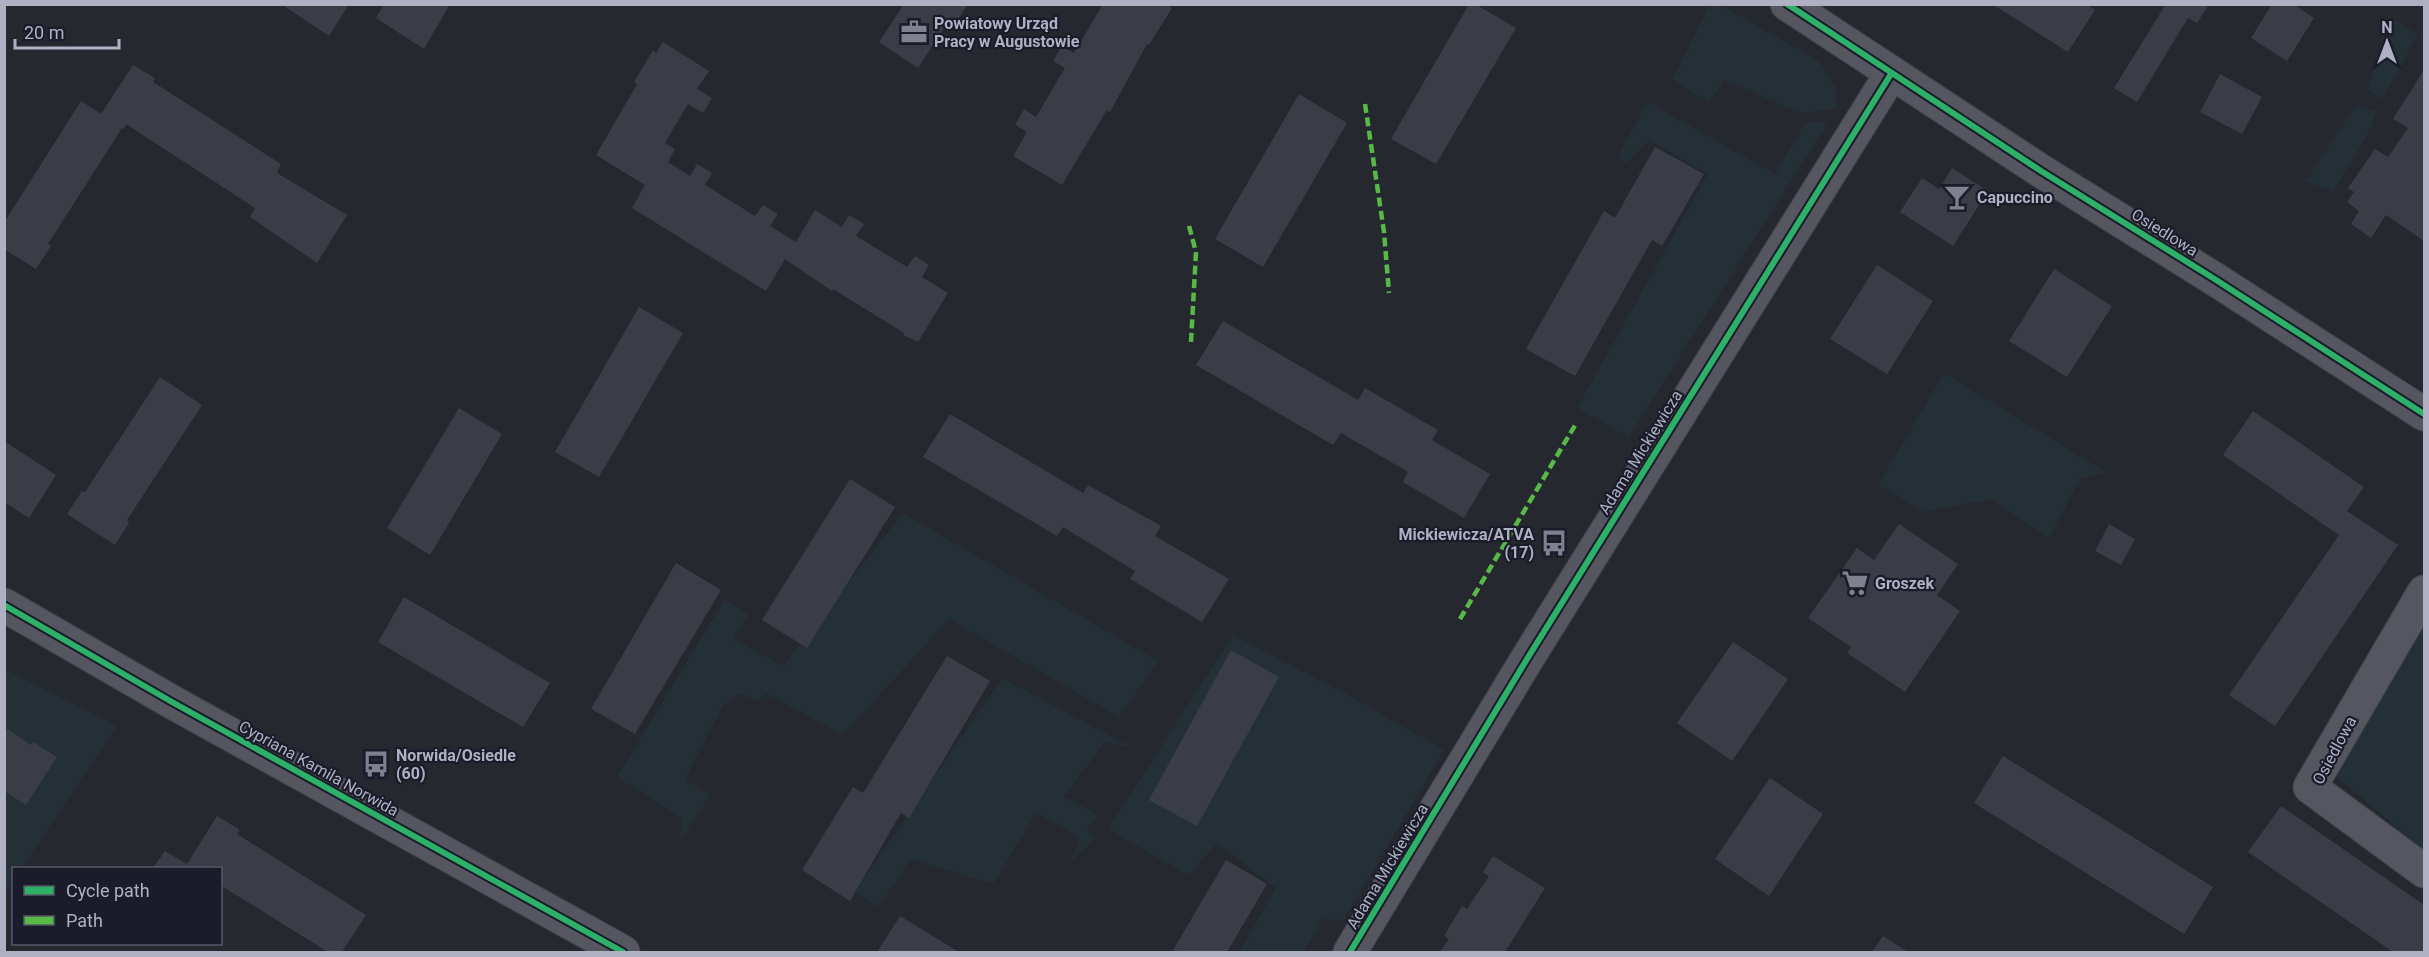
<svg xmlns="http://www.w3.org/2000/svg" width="2429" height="957" font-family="Roboto,sans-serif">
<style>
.green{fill:#243036}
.building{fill:#3b3d46}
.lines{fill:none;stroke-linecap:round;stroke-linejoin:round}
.minor-casing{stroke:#424349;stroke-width:35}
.minor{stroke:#55565f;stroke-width:33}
.quiet{stroke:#58b947;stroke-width:4.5;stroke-dasharray:9 4.5;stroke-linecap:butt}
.cycleway-casing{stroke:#1a1c2a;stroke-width:10}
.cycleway{stroke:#2db169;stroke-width:6}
.labels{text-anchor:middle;stroke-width:4.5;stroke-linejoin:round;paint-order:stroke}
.poi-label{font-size:16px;font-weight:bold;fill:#afb1c2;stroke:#1a1c2a;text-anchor:start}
.street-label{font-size:16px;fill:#afb1c2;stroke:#1a1c2a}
</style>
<rect width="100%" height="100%" fill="#262830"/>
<path class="green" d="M 1710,5 L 1720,5 L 1819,61 L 1837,89 L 1836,109 L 1800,113 L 1724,80 L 1709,102 L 1672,80 Z
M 2394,19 L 2418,33 L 2382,100 L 2367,89 Z
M 1648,102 L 1775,174 L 1805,123 L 1829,121 L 1629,437 L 1577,408 L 1708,174 L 1649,140 L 1626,163 L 1618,155 Z
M 2357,104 L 2377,112 L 2366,137 L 2333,192 L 2306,181 Z
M 1944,373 L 2106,472 L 2080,479 L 2049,539 L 1992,499 L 1925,512 L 1878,485 Z
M 903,513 L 1158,661 L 1119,717 L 949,619 L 843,735 L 765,693 L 758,701 L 739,694 L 723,705 L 685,780 L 710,795 L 680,841 L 682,819 L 617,777 L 725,599 L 750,615 L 732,638 L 783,666 Z
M 2424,621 L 2424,850 L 2323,765 Z
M 1233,635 L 1341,691 L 1444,750 L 1343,921 L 1323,918 L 1304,952 L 1239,952 L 1276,888 L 1217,843 L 1189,876 L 1108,829 Z
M 5,669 L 117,726 L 22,868 L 14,868 L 13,881 L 5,895 Z
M 1002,678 L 1133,748 L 1105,742 L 1064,796 L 1098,815 L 1086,830 L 1094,838 L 1070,864 L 1080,837 L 1036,813 L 993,884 L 911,859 L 878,907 L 855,892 Z"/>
<path class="building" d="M 281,4 L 349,4 L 329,36 Z
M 384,4 L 450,4 L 424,49 L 376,18 Z
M 904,4 L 968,4 L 957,21 L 951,17 L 918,68 L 879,42 Z
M 1103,4 L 1170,4 L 1169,6 L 1172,8 L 1149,45 L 1147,44 L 1110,112 L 1107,110 L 1062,185 L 1013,156 L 1027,132 L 1015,125 L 1024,109 L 1036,117 L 1065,68 L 1053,61 L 1062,46 L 1074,53 Z
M 1469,4 L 1475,4 L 1516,28 L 1436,164 L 1391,139 Z
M 1992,4 L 2086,4 L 2095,10 L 2068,52 Z
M 2166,4 L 2209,4 L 2197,23 L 2188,18 L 2137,102 L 2114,88 Z
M 2272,4 L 2293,4 L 2314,18 L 2287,61 L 2251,38 Z
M 663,42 L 709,71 L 697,89 L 712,98 L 703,113 L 688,104 L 665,143 L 675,149 L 668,162 L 690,176 L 697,164 L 712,173 L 705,185 L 755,216 L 763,205 L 778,214 L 770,226 L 796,242 L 815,210 L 842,227 L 849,215 L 864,224 L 856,236 L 907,267 L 915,256 L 929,265 L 922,277 L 948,293 L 918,342 L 903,335 L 904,333 L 833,289 L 832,291 L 785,259 L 766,291 L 632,208 L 645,185 L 596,155 L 637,84 L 634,82 L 653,50 L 656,53 Z
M 133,65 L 155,78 L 153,82 L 281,164 L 277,173 L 347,215 L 317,263 L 250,217 L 255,208 L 126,124 L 124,129 L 122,128 L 48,244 L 51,246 L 36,269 L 4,249 L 4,217 L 7,218 L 81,101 L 101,114 Z
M 2424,70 L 2424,241 L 2386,215 L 2371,238 L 2351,224 L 2359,211 L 2347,202 L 2354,192 L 2348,188 L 2375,149 L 2388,157 L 2408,128 L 2393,119 Z
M 2220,74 L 2262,97 L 2242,134 L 2200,112 Z
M 1299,94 L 1347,123 L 1263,267 L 1215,239 Z
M 1655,147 L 1704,174 L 1662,246 L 1652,240 L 1575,376 L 1526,349 L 1604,211 L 1615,218 Z
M 1952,168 L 1988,191 L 1953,246 L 1900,212 L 1922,178 L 1939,189 Z
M 1877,265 L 1933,301 L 1887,374 L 1830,339 Z
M 2054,269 L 2112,306 L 2067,377 L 2009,341 Z
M 639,307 L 683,333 L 599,477 L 555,452 Z
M 1223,321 L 1358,400 L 1365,388 L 1438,430 L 1432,440 L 1490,474 L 1464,518 L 1403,482 L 1408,472 L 1341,433 L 1333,445 L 1196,365 Z
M 160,377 L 202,405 L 127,520 L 129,523 L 115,545 L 67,514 L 82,491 L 85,492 Z
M 459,408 L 502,434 L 430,555 L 387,528 Z
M 2253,411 L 2364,487 L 2347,511 L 2398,545 L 2275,726 L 2229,695 L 2339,535 L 2223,455 Z
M 950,414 L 1083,493 L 1088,485 L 1161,526 L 1155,536 L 1229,579 L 1202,622 L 1130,579 L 1135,571 L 1063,527 L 1057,536 L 923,457 Z
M 4,441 L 56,475 L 29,518 L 4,502 Z
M 850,479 L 895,507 L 807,648 L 762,620 Z
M 1899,524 L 1958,564 L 1937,595 L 1960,611 L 1905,692 L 1847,653 L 1851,647 L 1808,618 L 1857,548 L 1874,560 Z
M 2109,524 L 2135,539 L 2121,565 L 2095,551 Z
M 676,563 L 721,590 L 635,734 L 591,709 Z
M 404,597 L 550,683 L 523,727 L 378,642 Z
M 1733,642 L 1788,679 L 1732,761 L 1677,723 Z
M 1231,650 L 1279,677 L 1197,826 L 1149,800 Z
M 947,656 L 990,681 L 909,818 L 901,813 L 850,901 L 802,870 L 853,787 L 863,793 Z
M 4,727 L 31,745 L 33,742 L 57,757 L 26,805 L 4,791 Z
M 2003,756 L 2213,887 L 2184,934 L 1974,803 Z
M 1770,778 L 1823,814 L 1769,896 L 1715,859 Z
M 2281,806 L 2424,905 L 2424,952 L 2393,952 L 2248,852 Z
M 217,816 L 240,830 L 237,834 L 366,915 L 342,952 L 328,952 L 220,885 L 220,868 L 153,868 L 165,851 L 187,864 Z
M 1493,856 L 1545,888 L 1505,952 L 1440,952 L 1449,939 L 1444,936 L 1462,906 L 1467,909 L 1489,876 L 1483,872 Z
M 1226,860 L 1267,884 L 1227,952 L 1172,952 Z
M 900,916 L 959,952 L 877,952 Z
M 1883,936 L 1908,952 L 1872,952 Z"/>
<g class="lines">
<g class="minor-casing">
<path id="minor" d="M 1787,4 L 2041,171 L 2213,278 L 2424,414
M 2424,592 L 2310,787 L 2424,871
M 4,605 L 172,702 L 623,952
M 1350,952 L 1527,659 L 1891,74"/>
</g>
<use href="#minor" class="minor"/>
<path class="quiet" d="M 1365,104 L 1384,232 L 1389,293
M 1189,226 L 1196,252 L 1191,342
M 1460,619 L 1577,422"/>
<g class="cycleway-casing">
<path id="cycleway" d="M 1787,4 L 2041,171 L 2213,278 L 2424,414
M 4,605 L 172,702 L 623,952
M 1350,952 L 1527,659 L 1891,74"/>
</g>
<use href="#cycleway" class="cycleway"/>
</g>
<defs>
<g id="office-bare" transform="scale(2.07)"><path d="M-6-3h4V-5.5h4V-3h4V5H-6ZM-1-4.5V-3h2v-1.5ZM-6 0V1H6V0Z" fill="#7f818f" stroke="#1a1c2a" stroke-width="2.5" paint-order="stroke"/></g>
<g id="bar-bare" transform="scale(2.07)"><path d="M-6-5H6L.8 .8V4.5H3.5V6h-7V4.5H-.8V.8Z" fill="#7f818f" stroke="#1a1c2a" stroke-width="2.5" paint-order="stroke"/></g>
<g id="bus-bare" transform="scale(2.07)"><path d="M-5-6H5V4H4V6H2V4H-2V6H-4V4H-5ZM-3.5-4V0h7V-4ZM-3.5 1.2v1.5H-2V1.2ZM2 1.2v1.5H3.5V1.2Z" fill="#7f818f" stroke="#1a1c2a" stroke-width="2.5" paint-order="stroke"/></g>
<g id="supermarket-bare" transform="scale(2.07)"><path d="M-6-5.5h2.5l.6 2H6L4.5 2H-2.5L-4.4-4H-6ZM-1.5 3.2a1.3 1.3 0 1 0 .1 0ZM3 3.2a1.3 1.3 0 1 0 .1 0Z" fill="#7f818f" stroke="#1a1c2a" stroke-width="2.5" paint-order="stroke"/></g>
</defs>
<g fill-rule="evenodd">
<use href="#office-bare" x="914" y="32"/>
<use href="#bar-bare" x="1957" y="197"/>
<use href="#bus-bare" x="1554" y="543"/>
<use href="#supermarket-bare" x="1855" y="583"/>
<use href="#bus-bare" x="376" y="764"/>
</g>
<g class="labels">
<g class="poi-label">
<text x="934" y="29">Powiatowy Urząd<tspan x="934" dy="18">Pracy w Augustowie</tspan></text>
<text x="1977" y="203">Capuccino</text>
<text x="1534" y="540" text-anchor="end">Mickiewicza/ATVA<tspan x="1534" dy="18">(17)</tspan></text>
<text x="1875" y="589">Groszek</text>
<text x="396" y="761">Norwida/Osiedle<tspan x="396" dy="18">(60)</tspan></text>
</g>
<g class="street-label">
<text transform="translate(2165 232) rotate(32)" y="6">Osiedlowa</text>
<text transform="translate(1640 452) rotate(-58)" y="6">Adama Mickiewicza</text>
<text transform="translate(2334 750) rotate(-62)" y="6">Osiedlowa</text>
<text transform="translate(319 768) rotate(29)" y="6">Cypriana Kamila Norwida</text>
<text transform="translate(1387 866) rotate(-59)" y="6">Adama Mickiewicza</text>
</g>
</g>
<rect width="2429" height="957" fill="none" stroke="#afb1c2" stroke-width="12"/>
<rect x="12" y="867" width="210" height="78" fill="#1a1c2a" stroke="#565867" stroke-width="1.5"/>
<rect x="24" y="886" width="30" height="9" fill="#2db169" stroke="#565867" stroke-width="1.5"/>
<text x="66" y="897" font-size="18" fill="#afb1c2">Cycle path</text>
<rect x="24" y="916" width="30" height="9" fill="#58b947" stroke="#565867" stroke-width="1.5"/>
<text x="66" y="927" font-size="18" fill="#afb1c2">Path</text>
<g transform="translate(2387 42)" stroke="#1a1c2a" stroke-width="4.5" paint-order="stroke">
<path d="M0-4.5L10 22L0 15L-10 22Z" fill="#afb1c2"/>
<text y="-9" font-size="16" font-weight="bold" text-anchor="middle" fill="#afb1c2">N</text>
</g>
<path d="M15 39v9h104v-9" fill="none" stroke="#afb1c2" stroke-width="3"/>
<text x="24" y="39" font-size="18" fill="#afb1c2" stroke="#1a1c2a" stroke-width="4.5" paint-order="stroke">20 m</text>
</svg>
